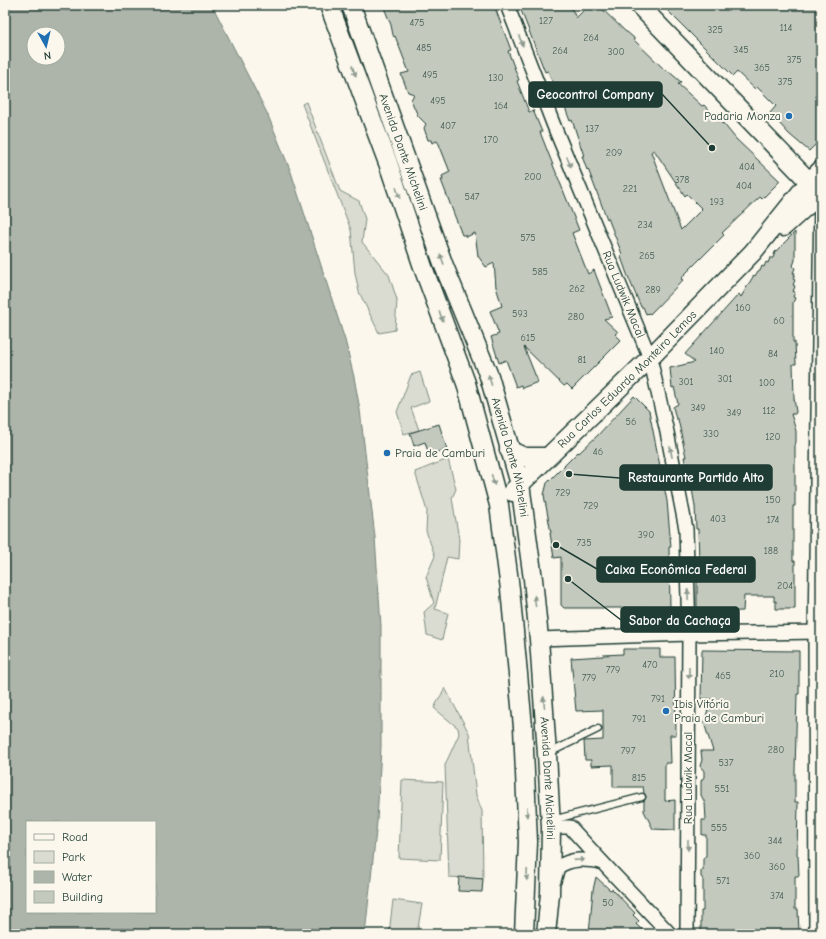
<svg xmlns="http://www.w3.org/2000/svg" width="826" height="939" font-family="'Comic Neue',sans-serif">
<style>
.green{fill:#dbdcd1;stroke:#7d8c82}
.water{fill:#adb4aa;stroke:#74847b;fill-rule:evenodd}
.building{fill:#c4c9be;stroke:#1f3d34;fill-rule:evenodd}
.lines{fill:none;stroke-linecap:round;stroke-linejoin:round}
.lane-casing{stroke:#1f3d34;stroke-width:9}
.street-casing{stroke:#1f3d34;stroke-width:16}
.secondary-casing{stroke:#1f3d34;stroke-width:21}
.lane{stroke:#fbf7ec;stroke-width:6}
.street{stroke:#fbf7ec;stroke-width:13}
.secondary{stroke:#fbf7ec;stroke-width:18}
.oneway{fill:#8d9a90}
.poi-dot{fill:#1f6fb2;stroke:#fbf7ec;stroke-width:1.5}
.labels{text-anchor:middle;stroke-width:4;stroke-linejoin:round;paint-order:stroke}
.number-label{font-size:10px;fill:#486056}
.poi-label{font-size:12px;fill:#1f3d34;stroke:#fbf7ec;text-anchor:start}
.street-label{font-size:12px;fill:#1f3d34;stroke:#fbf7ec}
.leader{fill:none;stroke:#1f3d34;stroke-width:1.5}
.callout-dot{fill:#1f3d34;stroke:#fbf7ec;stroke-width:1.5}
.callout{fill:#1f3d34;stroke:#1f3d34;stroke-width:1.5}
.callout-label{font-size:13px;text-anchor:middle;font-weight:bold;fill:#fff}
</style>
<rect width="100%" height="100%" fill="#fbf7ec"/>
<filter id="ink" filterUnits="userSpaceOnUse"><feTurbulence type="fractalNoise" baseFrequency=".025" numOctaves="2"/><feDisplacementMap in="SourceGraphic" scale="8" xChannelSelector="R" yChannelSelector="G"/><feConvolveMatrix kernelMatrix="1 2 1 2 8 2 1 2 1" color-interpolation-filters="sRGB"/></filter>
<g filter="url(#ink)">
<path class="green" d="M 306,102 L 340,191 L 359,201 L 365,219 L 362,242 L 389,275 L 397,300 L 395,330 L 379,333 L 359,292 L 355,273 L 351,230 L 302,104 Z
M 420,372 L 429,401 L 411,408 L 419,430 L 404,434 L 397,412 L 411,375 Z
M 448,459 L 456,489 L 452,498 L 459,539 L 458,559 L 447,557 L 435,609 L 448,613 L 442,640 L 427,635 L 424,612 L 434,603 L 426,577 L 435,556 L 426,531 L 427,511 L 415,472 Z
M 445,688 L 469,733 L 476,795 L 482,811 L 483,879 L 449,877 L 445,765 L 459,734 L 458,728 L 434,708 Z
M 402,780 L 443,782 L 440,860 L 399,858 Z
M 393,900 L 422,904 L 417,934 L 389,934 Z"/>
<path class="water" d="M 5,5 L 212,5 L 267,113 L 291,172 L 345,340 L 354,377 L 360,410 L 375,537 L 381,626 L 381,747 L 377,822 L 365,934 L 5,934 ZM 34,34 L 58,34 L 58,58 L 34,58 ZM 27,822 L 155,822 L 155,912 L 27,912 Z"/>
<path class="building" d="M 383,5 L 494,5 L 511,50 L 508,51 L 519,80 L 517,81 L 529,112 L 533,110 L 542,132 L 540,132 L 547,150 L 579,230 L 572,233 L 588,274 L 594,270 L 612,317 L 604,319 L 618,332 L 615,334 L 621,340 L 572,389 L 567,384 L 564,386 L 524,347 L 538,382 L 522,388 L 521,385 L 516,387 L 506,360 L 499,363 L 491,337 L 499,334 L 490,311 L 502,306 L 496,287 L 494,263 L 486,267 L 478,256 L 475,233 L 466,237 L 465,235 L 462,235 L 441,180 L 443,180 L 442,176 L 450,172 L 439,144 L 437,141 L 432,143 L 431,140 L 428,140 L 424,128 L 426,124 L 418,116 L 411,100 L 414,94 L 408,92 L 401,74 L 409,72 L 395,36 L 394,37 L 393,35 L 391,25 Z
M 519,5 L 570,5 L 576,18 L 589,5 L 598,5 L 626,32 L 627,32 L 634,38 L 634,40 L 666,71 L 667,70 L 681,82 L 678,84 L 702,106 L 704,105 L 722,124 L 723,123 L 736,139 L 780,181 L 762,199 L 760,197 L 722,233 L 724,235 L 685,274 L 681,279 L 683,280 L 650,314 L 649,313 L 646,314 L 643,307 L 641,307 L 627,274 L 621,257 L 622,254 L 608,218 L 607,219 L 588,169 L 587,170 L 582,156 L 584,156 L 572,120 L 570,121 L 560,94 L 557,94 L 548,71 L 545,72 ZM 654,150 L 685,196 L 687,194 L 702,209 L 681,230 L 651,152 Z
M 662,5 L 821,5 L 821,139 L 809,151 L 789,134 L 770,113 L 776,106 L 757,87 L 755,89 L 737,72 L 733,76 Z
M 795,232 L 795,260 L 793,266 L 795,268 L 793,273 L 795,273 L 793,279 L 795,280 L 793,285 L 795,286 L 793,292 L 795,292 L 793,297 L 795,298 L 793,303 L 793,342 L 795,342 L 796,364 L 793,364 L 794,398 L 796,412 L 795,414 L 791,414 L 796,431 L 796,442 L 795,445 L 795,506 L 793,506 L 793,561 L 795,561 L 795,609 L 776,609 L 776,601 L 774,602 L 774,596 L 744,596 L 743,611 L 697,612 L 697,562 L 699,562 L 698,529 L 696,529 L 695,506 L 689,472 L 687,472 L 684,457 L 686,457 L 678,419 L 676,419 L 673,407 L 678,404 L 674,387 L 672,388 L 670,368 L 695,362 L 685,354 L 739,294 L 741,297 L 754,275 L 755,276 L 758,271 L 760,271 L 762,266 L 764,267 L 766,262 L 768,263 L 770,258 L 773,258 L 775,252 Z
M 634,396 L 649,411 L 667,501 L 671,547 L 669,547 L 670,608 L 564,608 L 561,605 L 561,557 L 554,558 L 550,533 L 551,533 L 544,495 L 547,483 L 578,452 L 579,453 L 598,435 Z
M 439,424 L 447,449 L 429,455 L 425,442 L 414,446 L 410,433 Z
M 623,649 L 660,649 L 660,657 L 675,657 L 676,735 L 670,735 L 671,763 L 665,763 L 665,801 L 675,800 L 675,830 L 653,829 L 644,811 L 644,801 L 646,796 L 644,793 L 643,787 L 613,787 L 613,765 L 591,766 L 591,760 L 585,760 L 584,741 L 603,740 L 603,710 L 576,711 L 571,658 L 603,656 L 603,655 L 623,654 Z
M 702,650 L 799,651 L 799,694 L 797,694 L 795,771 L 795,802 L 798,802 L 797,856 L 798,856 L 799,876 L 795,876 L 795,909 L 798,909 L 799,934 L 703,934 L 701,930 L 701,911 L 703,911 L 703,879 L 701,877 L 701,871 L 703,870 L 703,858 L 706,856 L 706,835 L 702,835 L 702,820 L 706,820 L 705,803 L 701,795 L 701,781 L 704,777 L 704,771 L 700,766 L 702,760 L 701,751 L 713,751 L 704,723 L 711,699 L 701,699 Z
M 459,877 L 483,879 L 482,892 L 458,891 Z
M 596,877 L 610,890 L 612,889 L 635,913 L 633,915 L 639,921 L 636,924 L 646,934 L 589,934 L 593,890 Z"/>
<g class="lines">
<g class="lane-casing">
<path id="lane" d="M 549,753 L 598,729
M 552,820 L 642,797"/>
</g>
<g class="street-casing">
<g id="street">
<path id="s1" d="M 507,5 L 554,126 L 650,358 L 667,432 L 686,529 L 689,634 L 687,934"/>
<path d="M 539,639 L 689,634 L 821,632"/>
<path d="M 551,827 L 570,827 L 602,862 L 670,934"/>
<path d="M 554,881 L 558,867 C 572,858 585,859 602,862"/>
<path d="M 816,934 L 815,633 L 821,194"/>
</g>
</g>
<g class="secondary-casing">
<g id="secondary">
<path d="M 329,5 L 388,163 L 424,270 L 466,383 L 499,505 L 510,589 L 523,727 L 528,842 L 524,934"/>
<path id="s2" d="M 351,5 L 444,266 L 489,376 L 520,484 L 533,579 L 539,639 L 547,754 L 551,827 L 550,894 L 546,934"/>
<path d="M 639,5 L 821,194"/>
<path d="M 783,227 L 821,193"/>
<path d="M 509,450 L 524,457 L 547,457"/>
<path id="s3" d="M 512,492 L 650,358 L 753,252 L 809,182 L 821,170"/>
</g>
</g>
<use href="#lane" class="lane"/>
<use href="#street" class="street"/>
<use href="#secondary" class="secondary"/>
</g>
<defs><path id="oneway-solid" d="M-6-.8H1V-3.2L6.5 0L1 3.2V.8H-6Z"/></defs>
<g class="oneway">
<use href="#oneway-solid" transform="translate(521 41) rotate(69)"/>
<use href="#oneway-solid" transform="translate(354 71) rotate(70)"/>
<use href="#oneway-solid" transform="translate(569 162) rotate(68)"/>
<use href="#oneway-solid" transform="translate(398 193) rotate(71)"/>
<use href="#oneway-solid" transform="translate(442 259) rotate(-110)"/>
<use href="#oneway-solid" transform="translate(441 316) rotate(70)"/>
<use href="#oneway-solid" transform="translate(490 380) rotate(-107)"/>
<use href="#oneway-solid" transform="translate(671 452) rotate(-101)"/>
<use href="#oneway-solid" transform="translate(493 480) rotate(75)"/>
<use href="#oneway-solid" transform="translate(688 595) rotate(-92)"/>
<use href="#oneway-solid" transform="translate(535 601) rotate(-96)"/>
<use href="#oneway-solid" transform="translate(689 673) rotate(90)"/>
<use href="#oneway-solid" transform="translate(544 702) rotate(-94)"/>
<use href="#oneway-solid" transform="translate(527 812) rotate(88)"/>
<use href="#oneway-solid" transform="translate(688 845) rotate(90)"/>
<use href="#oneway-solid" transform="translate(579 860) rotate(-4)"/>
<use href="#oneway-solid" transform="translate(527 875) rotate(92)"/>
</g>
</g>
<g class="poi-dot">
<circle cx="789" cy="116" r="4"/>
<circle cx="387" cy="453" r="4"/>
<circle cx="666" cy="711" r="4"/>
</g>
<g class="labels">
<g class="number-label">
<text x="546" y="24">127</text>
<text x="417" y="26">475</text>
<text x="786" y="31">114</text>
<text x="715" y="33">325</text>
<text x="591" y="41">264</text>
<text x="424" y="51">485</text>
<text x="741" y="53">345</text>
<text x="560" y="54">264</text>
<text x="616" y="55">300</text>
<text x="794" y="63">375</text>
<text x="762" y="71">365</text>
<text x="430" y="78">495</text>
<text x="496" y="81">130</text>
<text x="785" y="85">375</text>
<text x="438" y="104">495</text>
<text x="501" y="109">164</text>
<text x="448" y="129">407</text>
<text x="592" y="132">137</text>
<text x="491" y="143">170</text>
<text x="614" y="156">209</text>
<text x="747" y="170">404</text>
<text x="533" y="180">200</text>
<text x="682" y="183">378</text>
<text x="744" y="189">404</text>
<text x="630" y="192">221</text>
<text x="472" y="200">547</text>
<text x="717" y="205">193</text>
<text x="645" y="228">234</text>
<text x="528" y="241">575</text>
<text x="647" y="259">265</text>
<text x="540" y="275">585</text>
<text x="577" y="292">262</text>
<text x="653" y="293">289</text>
<text x="743" y="311">160</text>
<text x="520" y="317">593</text>
<text x="576" y="320">280</text>
<text x="779" y="324">60</text>
<text x="528" y="341">615</text>
<text x="717" y="354">140</text>
<text x="773" y="357">84</text>
<text x="582" y="363">81</text>
<text x="725" y="382">301</text>
<text x="686" y="385">301</text>
<text x="767" y="386">100</text>
<text x="698" y="411">349</text>
<text x="769" y="414">112</text>
<text x="734" y="416">349</text>
<text x="631" y="425">56</text>
<text x="711" y="437">330</text>
<text x="773" y="440">120</text>
<text x="598" y="455">46</text>
<text x="563" y="496">729</text>
<text x="773" y="503">150</text>
<text x="591" y="509">729</text>
<text x="718" y="522">403</text>
<text x="773" y="523">174</text>
<text x="646" y="538">390</text>
<text x="584" y="546">735</text>
<text x="771" y="554">188</text>
<text x="785" y="589">204</text>
<text x="650" y="668">470</text>
<text x="613" y="673">779</text>
<text x="777" y="677">210</text>
<text x="723" y="679">465</text>
<text x="589" y="681">779</text>
<text x="658" y="702">791</text>
<text x="639" y="722">791</text>
<text x="776" y="753">280</text>
<text x="628" y="754">797</text>
<text x="726" y="766">537</text>
<text x="639" y="781">815</text>
<text x="722" y="792">551</text>
<text x="719" y="831">555</text>
<text x="775" y="844">344</text>
<text x="752" y="859">360</text>
<text x="777" y="870">360</text>
<text x="723" y="884">571</text>
<text x="777" y="899">374</text>
<text x="608" y="906">50</text>
</g>
<g class="poi-label">
<text x="781" y="120" text-anchor="end">Padaria Monza</text>
<text x="395" y="457">Praia de Camburi</text>
<text x="674" y="708">Ibis Vitória<tspan x="674" dy="14">Praia de Camburi</tspan></text>
</g>
<g class="street-label">
<text dy="4" stroke="none"><textPath href="#s2" startOffset="156">Avenida Dante Michelini</textPath></text>
<text dy="4" stroke="none"><textPath href="#s1" startOffset="312">Rua Ludwik Macal</textPath></text>
<text dy="4" stroke="none"><textPath href="#s3" startOffset="161">Rua Carlos Eduardo Monteiro Lemos</textPath></text>
<text dy="4" stroke="none"><textPath href="#s2" startOffset="480">Avenida Dante Michelini</textPath></text>
<text dy="4" stroke="none"><textPath href="#s2" startOffset="804">Avenida Dante Michelini</textPath></text>
<text transform="translate(688 778) rotate(-90)" y="4">Rua Ludwik Macal</text>
</g>
</g>
<path class="leader" d="M712 148L662 94M569 474L620 478M556 545L597 569M568 579L621 620"/>
<g class="callout-dot">
<circle cx="712" cy="148" r="4"/>
<circle cx="569" cy="474" r="4"/>
<circle cx="556" cy="545" r="4"/>
<circle cx="568" cy="579" r="4"/>
</g>
<g class="callout">
<rect x="529" y="82" width="133" height="25" rx="4"/>
<rect x="620" y="465" width="152" height="25" rx="4"/>
<rect x="597" y="557" width="158" height="25" rx="4"/>
<rect x="621" y="607" width="118" height="25" rx="4"/>
</g>
<g class="callout-label">
<text x="595" y="99">Geocontrol Company</text>
<text x="696" y="482">Restaurante Partido Alto</text>
<text x="676" y="574">Caixa Econômica Federal</text>
<text x="680" y="625">Sabor da Cachaça</text>
</g>
<rect width="826" height="939" fill="none" stroke="#fbf7ec" stroke-width="20"/>
<rect x="10" y="10" width="806" height="919" fill="none" stroke="#1f3d34" stroke-width="1.5" filter="url(#ink)"/>
<rect x="26" y="821" width="130" height="92" fill="#fbf7ec" stroke="#a3ada2"/>
<rect x="34" y="834" width="20" height="6" fill="#fbf7ec" stroke="#a3ada2"/>
<text x="62" y="841" font-size="12" fill="#1f3d34">Road</text>
<rect x="34" y="851" width="20" height="12" fill="#dbdcd1" stroke="#a3ada2"/>
<text x="62" y="861" font-size="12" fill="#1f3d34">Park</text>
<rect x="34" y="871" width="20" height="12" fill="#adb4aa" stroke="#a3ada2"/>
<text x="62" y="881" font-size="12" fill="#1f3d34">Water</text>
<rect x="34" y="891" width="20" height="12" fill="#c4c9be" stroke="#a3ada2"/>
<text x="62" y="901" font-size="12" fill="#1f3d34">Building</text>
<g transform="translate(46 46) rotate(172)"><circle r="19" fill="#fbf7ec" stroke="#a3ada2"/>
<path d="M0-3L7 15L0 10L-7 15Z" fill="#1f6fb2"/>
<text y="-6" font-size="11" font-weight="bold" text-anchor="middle" fill="#1f3d34">N</text>
</g>
</svg>
